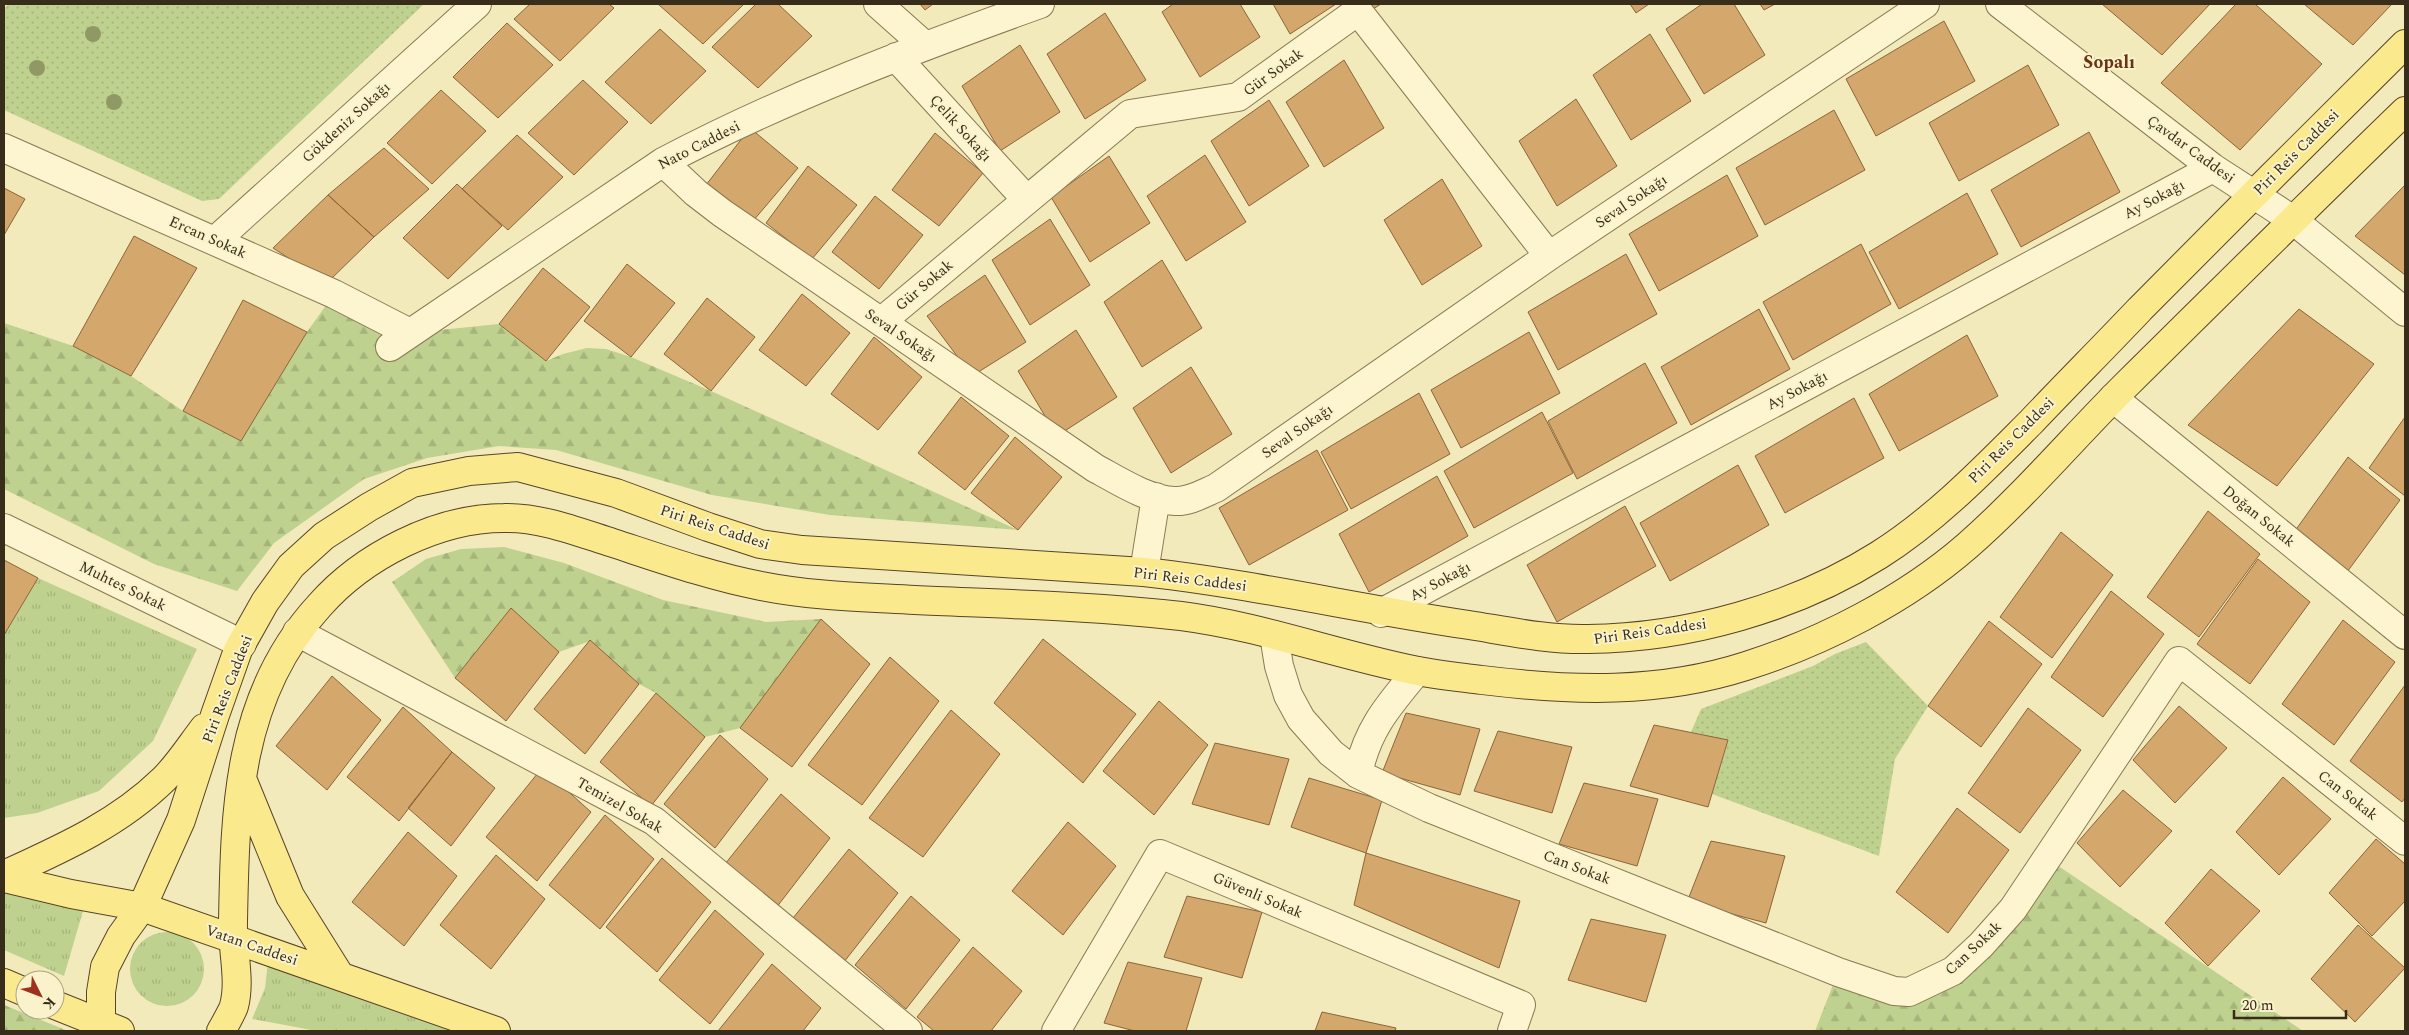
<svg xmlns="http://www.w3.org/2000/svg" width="2409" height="1035" font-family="Spectral,serif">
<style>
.grass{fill:url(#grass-tufts)}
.forest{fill:url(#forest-firs)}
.park{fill:url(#park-dots)}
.building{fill:#d4a76d;stroke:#8c6537}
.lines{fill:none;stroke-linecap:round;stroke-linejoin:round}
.minor-casing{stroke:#8b7953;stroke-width:30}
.major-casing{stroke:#574528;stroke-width:30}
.minor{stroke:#fcf5cf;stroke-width:28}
.major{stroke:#fae98d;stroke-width:28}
.tree{fill:#909965}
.labels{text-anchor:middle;stroke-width:4;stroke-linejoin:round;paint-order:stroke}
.street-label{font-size:15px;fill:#382d1a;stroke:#f9f2cb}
.quarter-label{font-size:18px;font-weight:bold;fill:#693315;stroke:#f9f2cb}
</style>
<defs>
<pattern id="grass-tufts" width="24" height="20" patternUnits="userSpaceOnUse" patternTransform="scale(1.25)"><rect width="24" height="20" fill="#bfd18e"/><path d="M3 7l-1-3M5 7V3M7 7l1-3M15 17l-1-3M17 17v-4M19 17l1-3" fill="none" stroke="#a5b47a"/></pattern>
<pattern id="forest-firs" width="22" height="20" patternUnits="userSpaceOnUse" patternTransform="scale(1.25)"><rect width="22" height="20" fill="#bfd18e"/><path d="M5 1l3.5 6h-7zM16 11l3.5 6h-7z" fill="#a5b47a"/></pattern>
<pattern id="park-dots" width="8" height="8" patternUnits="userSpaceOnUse" patternTransform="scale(1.25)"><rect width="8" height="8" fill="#bfd18e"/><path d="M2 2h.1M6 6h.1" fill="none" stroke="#a5b47a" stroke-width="1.8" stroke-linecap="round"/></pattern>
</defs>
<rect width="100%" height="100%" fill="#f2eabb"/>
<path class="grass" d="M 38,578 L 197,649 L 153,741 L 99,791 L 37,813 L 4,818 L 4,635 Z
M 4,891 L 83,911 L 64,976 L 4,950 Z
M130 969a37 37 0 1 1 74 0a37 37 0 1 1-74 0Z
M 268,962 L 467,1031 L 317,1031 L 252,1019 L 265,988 Z"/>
<path class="forest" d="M 334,294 L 410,333 L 499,324 L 546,361 L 563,354 L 587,348 L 606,349 L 631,357 L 711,391 L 1018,530 L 830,515 L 712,495 L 556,450 L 499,446 L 427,458 L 364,479 L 274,543 L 237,591 L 154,564 L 4,489 L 4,323 L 73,346 L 131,376 L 183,411 L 240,441 L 307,332 Z
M 504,547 L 564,563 L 663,600 L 766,622 L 821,619 L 740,728 L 705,737 L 656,693 L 639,684 L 590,641 L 559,652 L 511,609 L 455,678 L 392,582 L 426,559 L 461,549 Z
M 2048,859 L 2303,1031 L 1815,1031 L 1838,972 L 1930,984 Z
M 4,1005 L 68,1031 L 4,1031 Z"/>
<path class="park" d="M 8,4 L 424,4 L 219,199 L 202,201 L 4,110 L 4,9 Z
M 1866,642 L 1928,706 L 1895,759 L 1879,856 L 1712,794 L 1728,741 L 1691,732 L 1701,709 L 1813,666 L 1835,654 Z"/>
<path class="building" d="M 530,4 L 609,4 L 614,8 L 560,61 L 514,19 Z
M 658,4 L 744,4 L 703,44 Z
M 756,4 L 778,4 L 812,36 L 758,88 L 712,47 Z
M 920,4 L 933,4 L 925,10 Z
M 1173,4 L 1240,4 L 1260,37 L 1200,77 L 1162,12 Z
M 1273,4 L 1336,4 L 1290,34 Z
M 1370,4 L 1381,4 L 1373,9 Z
M 1630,4 L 1649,4 L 1636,13 Z
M 1702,4 L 1734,4 L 1765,55 L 1704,94 L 1666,29 Z
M 1760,4 L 1775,4 L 1764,10 Z
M 2102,4 L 2210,4 L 2162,55 Z
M 2236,4 L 2255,4 L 2322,64 L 2240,150 L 2161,83 Z
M 2304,4 L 2392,4 L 2353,45 Z
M 1105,13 L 1146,80 L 1085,119 L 1047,54 Z
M 1944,21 L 1975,81 L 1876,136 L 1846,79 Z
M 507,23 L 553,65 L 498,118 L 453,77 Z
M 660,29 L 706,71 L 651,124 L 605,82 Z
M 1650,34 L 1691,101 L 1631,140 L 1593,75 Z
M 1020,45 L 1060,112 L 1000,151 L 962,86 Z
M 1344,60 L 1384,128 L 1324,167 L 1286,102 Z
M 2028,65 L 2059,125 L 1959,181 L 1929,123 Z
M 583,80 L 628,122 L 574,175 L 528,133 Z
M 441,90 L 486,131 L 432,184 L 387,143 Z
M 1576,99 L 1617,166 L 1557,206 L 1519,141 Z
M 1269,100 L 1309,166 L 1249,206 L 1211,141 Z
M 1834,110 L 1865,170 L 1765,225 L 1736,168 Z
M 750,128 L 798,168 L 753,221 L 706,185 Z
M 2089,132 L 2120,192 L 2021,247 L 1991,190 Z
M 935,133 L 983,173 L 939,226 L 892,190 Z
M 517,135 L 563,177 L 508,230 L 462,189 Z
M 384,148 L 429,189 L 374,237 L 328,195 Z
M 1205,155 L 1246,222 L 1186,261 L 1147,196 Z
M 1109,156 L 1150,223 L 1090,262 L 1051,197 Z
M 808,166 L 857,205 L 812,259 L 766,223 Z
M 1727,175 L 1758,236 L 1659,291 L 1629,234 Z
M 1442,179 L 1482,246 L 1422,285 L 1384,220 Z
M 457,184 L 502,226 L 448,279 L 403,238 Z
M 2405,185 L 2405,275 L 2355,236 Z
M 4,188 L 25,199 L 4,235 Z
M 1967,193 L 1998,254 L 1899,309 L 1869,252 Z
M 328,195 L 374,237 L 327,283 L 273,248 Z
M 875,196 L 923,235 L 879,289 L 832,252 Z
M 1050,219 L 1090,285 L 1030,325 L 992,260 Z
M 134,236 L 197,268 L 131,376 L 73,346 Z
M 1861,244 L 1891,304 L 1793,360 L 1763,302 Z
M 1626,254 L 1657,314 L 1558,370 L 1528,312 Z
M 1162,260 L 1202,328 L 1142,367 L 1104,302 Z
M 627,264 L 675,303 L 631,357 L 584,321 Z
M 543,268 L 590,307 L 546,361 L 499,324 Z
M 985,275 L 1026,342 L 972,376 L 927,316 Z
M 802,294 L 850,333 L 806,386 L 759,350 Z
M 707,298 L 755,337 L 711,391 L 664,354 Z
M 243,300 L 307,332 L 241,441 L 183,411 Z
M 1759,309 L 1790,369 L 1691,425 L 1661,367 Z
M 2299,309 L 2374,364 L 2277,486 L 2188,425 Z
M 1076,330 L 1117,397 L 1057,436 L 1018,371 Z
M 1529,332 L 1560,393 L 1461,448 L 1431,390 Z
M 1967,335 L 1998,396 L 1899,451 L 1869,394 Z
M 874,337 L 922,377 L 878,430 L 831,394 Z
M 1645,363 L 1677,423 L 1577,479 L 1548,421 Z
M 1191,367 L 1232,434 L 1171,473 L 1133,408 Z
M 1419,393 L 1450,454 L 1351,509 L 1321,452 Z
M 961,397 L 1009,436 L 965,490 L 918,453 Z
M 1854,398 L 1884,458 L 1785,513 L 1755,456 Z
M 1542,412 L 1573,473 L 1474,528 L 1444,471 Z
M 2405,417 L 2405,496 L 2369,468 Z
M 1015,437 L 1062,477 L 1018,530 L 971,493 Z
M 1317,450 L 1348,510 L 1249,565 L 1219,508 Z
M 2348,457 L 2400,500 L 2339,583 L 2287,542 Z
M 1738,465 L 1769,525 L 1670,581 L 1640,523 Z
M 1437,476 L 1468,536 L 1369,592 L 1339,534 Z
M 1625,506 L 1656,566 L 1557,622 L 1527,565 Z
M 2208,511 L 2260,554 L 2199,637 L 2147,597 Z
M 2061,532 L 2113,575 L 2052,658 L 2000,617 Z
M 2258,559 L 2310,602 L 2250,684 L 2197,644 Z
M 4,560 L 38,578 L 4,635 Z
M 2111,591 L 2164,634 L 2103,717 L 2051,677 Z
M 511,608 L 559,652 L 506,721 L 455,678 Z
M 821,619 L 870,664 L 792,767 L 740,728 Z
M 2343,620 L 2395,662 L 2334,745 L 2282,704 Z
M 1989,621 L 2042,664 L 1981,747 L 1928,706 Z
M 1043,639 L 1136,714 L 1083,783 L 994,703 Z
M 590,640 L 639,684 L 585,754 L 534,709 Z
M 890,657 L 939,701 L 862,805 L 808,765 Z
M 332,676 L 381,720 L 327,790 L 276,746 Z
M 2405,685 L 2405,798 L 2402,802 L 2350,761 Z
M 656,693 L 705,737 L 651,806 L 600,762 Z
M 1159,701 L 1208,745 L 1154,815 L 1103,771 Z
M 2179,706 L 2227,748 L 2175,803 L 2133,760 Z
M 403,707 L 452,752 L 399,821 L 347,777 Z
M 2028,708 L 2081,750 L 2020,833 L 1968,793 Z
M 951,710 L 1000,754 L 923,857 L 869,818 Z
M 1406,713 L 1480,729 L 1460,795 L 1382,773 Z
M 1654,725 L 1728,740 L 1708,807 L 1630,786 Z
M 1498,731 L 1572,747 L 1552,813 L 1474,791 Z
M 720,735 L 768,779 L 715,848 L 664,804 Z
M 1215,743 L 1289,759 L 1269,825 L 1192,804 Z
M 452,752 L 495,788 L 451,846 L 408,808 Z
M 542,768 L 591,812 L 537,881 L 486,837 Z
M 2283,777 L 2331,819 L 2279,875 L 2236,832 Z
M 1309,778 L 1382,800 L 1366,853 L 1291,827 Z
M 1584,783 L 1658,799 L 1637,866 L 1559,844 Z
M 2123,790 L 2172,831 L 2120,887 L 2077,843 Z
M 781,794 L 830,838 L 776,908 L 725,864 Z
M 1957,808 L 2009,850 L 1948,933 L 1896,892 Z
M 605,815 L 654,859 L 600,929 L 549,885 Z
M 1068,822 L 1116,866 L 1063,935 L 1012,891 Z
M 408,832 L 457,876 L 404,946 L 352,902 Z
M 2376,839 L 2405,864 L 2405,901 L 2372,936 L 2329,893 Z
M 1711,841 L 1785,856 L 1766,923 L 1687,902 Z
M 849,849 L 898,893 L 844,962 L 793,918 Z
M 1366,853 L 1520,901 L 1499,968 L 1354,905 Z
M 496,855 L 545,899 L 491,969 L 440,925 Z
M 662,858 L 711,902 L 657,972 L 606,927 Z
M 2211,869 L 2260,911 L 2208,966 L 2165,923 Z
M 911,896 L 960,940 L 906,1009 L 855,965 Z
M 1187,896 L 1262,912 L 1242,978 L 1164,957 Z
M 715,910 L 764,954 L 710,1024 L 659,980 Z
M 1591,919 L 1666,935 L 1646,1002 L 1568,980 Z
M 2358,925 L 2405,968 L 2355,1022 L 2311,979 Z
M 973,947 L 1022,991 L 991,1031 L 934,1031 L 917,1017 Z
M 1128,962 L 1202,978 L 1186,1031 L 1135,1031 L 1104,1023 Z
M 772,964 L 821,1008 L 803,1031 L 718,1031 Z
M 1322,1012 L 1396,1028 L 1395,1031 L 1315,1031 Z"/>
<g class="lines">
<g class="minor-casing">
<path id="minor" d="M 878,4 L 924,45
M 2000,4 L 2213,168 L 2293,220 L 2405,312
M 896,57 L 1026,199
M 4,148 L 334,294 L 410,333
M 663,162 L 696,193 L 722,213 L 1095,468 C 1119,481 1148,500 1175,501 C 1189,502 1204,493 1216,488 L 1549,256 L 1925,4
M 216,240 L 477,4
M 882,321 L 1130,114 L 1238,97 L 1358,11 L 1549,256
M 390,347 L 663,162 C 784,98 912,50 1040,4
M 2113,398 L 2405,635
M 4,528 L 242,644
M 1144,572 L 1156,497
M 1381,613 L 2213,168
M 297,632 L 654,821 L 908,1031
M 1274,635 L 1279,666 L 1288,695 L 1301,719 L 1331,753 L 1358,774 L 1429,808 L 1838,972 L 1894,991 L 1909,992 L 1953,971 L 1981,945 L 2013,909 L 2179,661 L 2405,841
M 1358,774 C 1367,729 1389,705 1417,671
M 1056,1031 L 1160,854 L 1521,1005 L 1512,1031"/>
</g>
<g class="major-casing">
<path id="major" d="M 243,781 L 290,896 L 340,976
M 4,875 C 61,849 118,824 164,779 C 179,764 191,745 204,728
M 4,878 L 71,894 L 142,907 L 496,1031
M 4,983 L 25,992
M 55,1005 L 120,1031
M 101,1025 L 101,992 L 105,967 L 121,936 L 142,907 L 181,820 L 215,715 L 238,650 L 265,602 L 291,566 L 324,536 L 369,507 L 412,483 L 469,471 L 518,467 L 616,493 L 708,527 L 760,544 L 802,550 L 1144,572 C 1253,584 1360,609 1469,625 C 1507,631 1548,640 1588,639 C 1687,638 1795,608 1879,555 C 1936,519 1984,469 2031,422 C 2067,384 2104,347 2140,309 C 2228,220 2316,132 2405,44
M 221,1031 C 223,1028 233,1010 234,1006 C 241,980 232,950 233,922 C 235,808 237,696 319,606 C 363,556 437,518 504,518 C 541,517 578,532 613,543 C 662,559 710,576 761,586 C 811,596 863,597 915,600 C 1003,604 1092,606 1181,616 C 1259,626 1335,654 1413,670 C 1436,675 1459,677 1482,680 C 1572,691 1659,694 1746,666 C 1823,642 1906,599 1967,546 C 2023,497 2072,439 2125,386 C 2218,294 2311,202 2405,111"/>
</g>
<use href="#minor" class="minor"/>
<use href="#major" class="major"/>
</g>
<g class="tree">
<circle cx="93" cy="34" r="8"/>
<circle cx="37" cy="68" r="8"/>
<circle cx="114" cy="102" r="8"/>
</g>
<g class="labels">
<g class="street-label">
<text transform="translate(1273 72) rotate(-36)" y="5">Gür Sokak</text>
<text transform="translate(346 122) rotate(-42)" y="5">Gökdeniz Sokağı</text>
<text transform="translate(961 128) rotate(48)" y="5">Çelik Sokağı</text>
<text transform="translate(699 145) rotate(-27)" y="5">Nato Caddesi</text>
<text transform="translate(2191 149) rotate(36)" y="5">Çavdar Caddesi</text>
<text transform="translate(2296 152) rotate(-45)" y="5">Piri Reis Caddesi</text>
<text transform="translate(2154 199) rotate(-28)" y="5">Ay Sokağı</text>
<text transform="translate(1631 201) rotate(-34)" y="5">Seval Sokağı</text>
<text transform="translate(208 237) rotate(24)" y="5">Ercan Sokak</text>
<text transform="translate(924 285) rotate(-40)" y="5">Gür Sokak</text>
<text transform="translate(901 335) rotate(34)" y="5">Seval Sokağı</text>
<text transform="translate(1797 390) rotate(-28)" y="5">Ay Sokağı</text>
<text transform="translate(1297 431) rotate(-35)" y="5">Seval Sokağı</text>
<text transform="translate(2011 440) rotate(-45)" y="5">Piri Reis Caddesi</text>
<text transform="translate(2259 516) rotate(39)" y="5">Doğan Sokak</text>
<text transform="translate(715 527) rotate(18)" y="5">Piri Reis Caddesi</text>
<text transform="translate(1190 579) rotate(7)" y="5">Piri Reis Caddesi</text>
<text transform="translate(1440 581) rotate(-28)" y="5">Ay Sokağı</text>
<text transform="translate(123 586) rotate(26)" y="5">Muhtes Sokak</text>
<text transform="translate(1650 631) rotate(-8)" y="5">Piri Reis Caddesi</text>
<text transform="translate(227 689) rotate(-69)" y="5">Piri Reis Caddesi</text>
<text transform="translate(2348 795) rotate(38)" y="5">Can Sokak</text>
<text transform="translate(620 805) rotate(30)" y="5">Temizel Sokak</text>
<text transform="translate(1577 867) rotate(21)" y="5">Can Sokak</text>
<text transform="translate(1258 895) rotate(23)" y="5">Güvenli Sokak</text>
<text transform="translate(252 945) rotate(19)" y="5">Vatan Caddesi</text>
<text transform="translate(1973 948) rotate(-43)" y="5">Can Sokak</text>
</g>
<g class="quarter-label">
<text x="2109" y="68">Sopalı</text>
</g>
</g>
<rect width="2409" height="1035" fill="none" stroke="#382d1a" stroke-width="10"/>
<g transform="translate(40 995) rotate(132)"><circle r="24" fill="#f9f2cb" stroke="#aca384"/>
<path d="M0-4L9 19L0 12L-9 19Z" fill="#9f301d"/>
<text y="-8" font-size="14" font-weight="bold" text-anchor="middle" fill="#382d1a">K</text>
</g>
<path d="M2234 1010v8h112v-8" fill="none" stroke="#382d1a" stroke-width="2.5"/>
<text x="2242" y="1010" font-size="15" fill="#382d1a" stroke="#f9f2cb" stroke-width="4" paint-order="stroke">20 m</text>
</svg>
